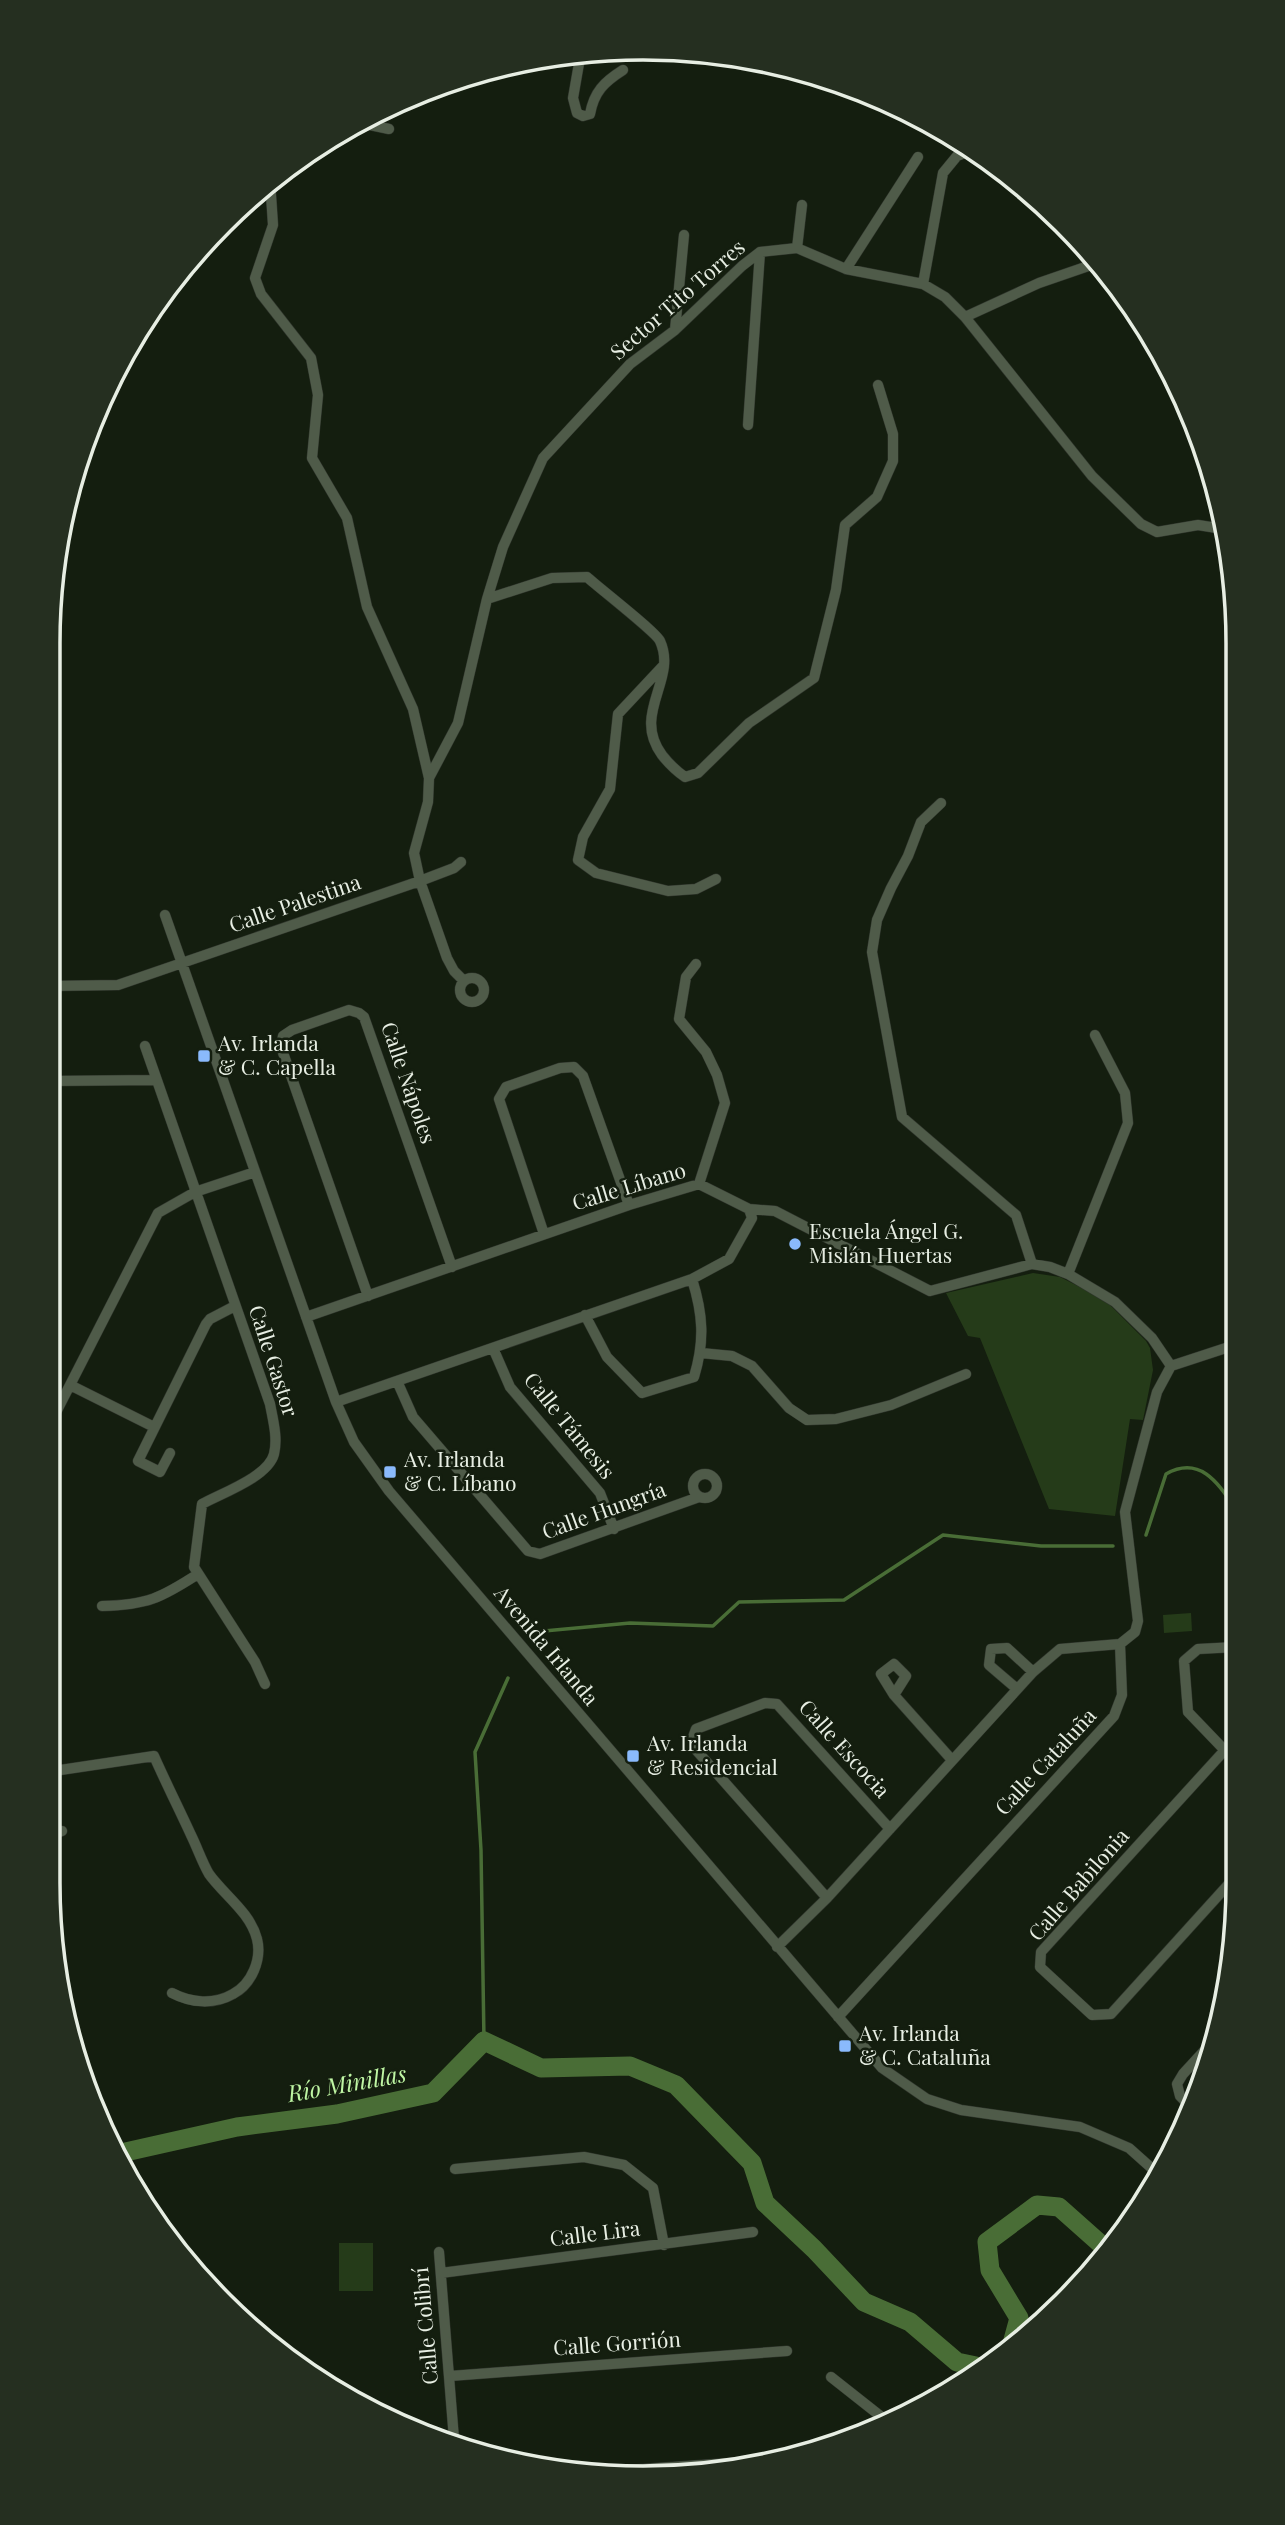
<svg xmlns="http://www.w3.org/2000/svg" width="1285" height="2525" font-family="'Playfair Display',serif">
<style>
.green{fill:#253b19}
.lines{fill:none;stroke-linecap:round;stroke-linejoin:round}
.stream{stroke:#496d36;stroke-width:3.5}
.river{stroke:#496d36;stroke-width:19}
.minor-casing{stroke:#30362d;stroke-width:11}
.minor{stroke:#4f5b49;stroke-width:10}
.poi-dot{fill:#8abafc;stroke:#141e0f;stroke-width:2.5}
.labels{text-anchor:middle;stroke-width:5;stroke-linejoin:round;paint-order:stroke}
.street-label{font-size:21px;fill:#e7eee3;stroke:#141e0f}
.poi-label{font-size:21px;fill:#e7eee3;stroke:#141e0f;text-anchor:start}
.water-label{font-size:23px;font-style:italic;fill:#bff6a4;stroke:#141e0f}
.rim{fill:none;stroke:#e7eee3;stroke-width:3.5}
</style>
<rect width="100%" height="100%" fill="#141e0f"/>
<path class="green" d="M 1033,1273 L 1060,1277 L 1104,1299 L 1146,1341 L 1150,1348 L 1153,1370 L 1143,1420 L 1130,1419 L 1115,1516 L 1049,1509 L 980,1338 L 968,1336 L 946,1293 Z
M 1191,1613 L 1192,1631 L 1164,1633 L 1163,1615 Z
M 339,2243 L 373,2243 L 373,2291 L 339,2291 Z"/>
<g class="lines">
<path class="stream" d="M 1146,1535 L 1166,1474 C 1200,1455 1218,1483 1235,1508
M 544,1631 L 630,1623 L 713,1626 L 739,1602 L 844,1600 L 943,1535 L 1041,1546 L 1113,1546
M 484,2041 L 481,1850 L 475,1752 L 508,1678"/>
<path class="river" d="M 121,2153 L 237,2127 L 337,2114 L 433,2093 L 484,2041 L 541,2068 L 630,2066 L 676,2085 L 752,2163 L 765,2203 L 814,2249 L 864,2302 L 910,2322 L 957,2362 L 976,2366
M 1013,2340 L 1019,2318 L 990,2270 L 987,2242 L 1037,2205 L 1059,2207 L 1104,2247"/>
<g class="minor-casing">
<path id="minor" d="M 581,52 L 573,98 L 577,113 L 583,116 L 590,114 C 594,92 604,82 623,70
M 356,122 L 389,129
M 270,180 L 273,225 L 255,278 L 261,294 L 311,358 L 318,395 L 312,458 L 347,518 L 367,607 L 413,709 L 429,778 L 428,802 L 414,853 L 420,881 L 447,958 L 454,971 L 464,981
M 797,248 L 802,205
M 846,269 L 918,157
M 923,284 L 943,173 L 957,156 L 972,150
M 965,317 L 1039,283 L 1097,263
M 675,330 L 684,235
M 748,425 L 760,252
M 487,599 L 552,578 L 587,577 C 599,588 656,632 660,641 C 678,680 631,713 662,755 C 669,764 675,770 685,777 L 698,773 L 749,723 L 814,678 L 836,590 L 845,525 L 877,497 L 893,461 L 893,434 L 878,385
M 662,667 L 618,714 L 610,789 L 583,837 L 578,860 L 596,873 L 668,891 L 696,889 L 716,879
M 429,778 L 458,723 L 487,599 L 503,547 L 543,458 L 630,364 L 675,330 L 742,266 L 760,252 L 797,248 L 846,269 L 923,284 L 945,297 L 965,317 L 1092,476 L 1141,524 L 1157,532 L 1198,525 L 1223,529
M 941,803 L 921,822 L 908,856 L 891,888 L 877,920 L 872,952 L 902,1117 L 1016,1215 L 1032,1264
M 165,915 L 336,1402 L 354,1442 L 389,1491 L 882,2068 L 927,2099 L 961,2110 L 1080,2127 L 1129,2148 L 1157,2173
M 696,964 L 686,977 L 679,1019 L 706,1052 L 717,1075 L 725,1103 L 699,1184
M460 990a12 12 0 1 1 24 0a12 12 0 1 1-24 0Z
M 48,986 L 118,985 L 420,881 L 454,868 L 461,862
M 145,1046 L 270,1404 C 273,1420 278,1438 274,1454 C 268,1477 222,1493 202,1504 L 194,1567 L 255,1662 L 265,1684
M 48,1081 L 156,1080
M 749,1209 L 775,1211 L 930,1291 L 1032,1264 L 1050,1267 L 1068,1274 L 1115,1302 L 1152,1338 L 1171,1366
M 544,1234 L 499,1099 L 506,1087 L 560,1068 L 574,1067 L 583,1076 L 629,1205
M 1068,1274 L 1128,1123 L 1125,1093 L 1095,1035
M 368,1296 L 281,1047 L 283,1036 L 292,1030 L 349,1010 L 359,1013 L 364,1017 L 452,1267
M 585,1315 L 607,1357 L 642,1393 L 694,1377 C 705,1341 703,1314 692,1279
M 306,1317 L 629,1205 L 699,1184 L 749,1209 L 752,1218 L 729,1259 L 692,1279 L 336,1402
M 493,1348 L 510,1387 L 600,1493 L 614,1529
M 701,1353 L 732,1356 L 752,1366 L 789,1408 L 807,1420 L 836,1419 L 891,1405 L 966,1374
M 1171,1366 L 1235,1345
M 397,1381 L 413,1417 L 528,1551 L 540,1554 L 699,1497
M 70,1385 L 154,1427
M 48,1428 L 158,1213 L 195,1192 L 255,1172
M 170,1453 L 160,1472 L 138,1461 L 206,1324 L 210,1319 L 235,1306
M693 1486a12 12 0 1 1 24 0a12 12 0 1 1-24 0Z
M 102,1606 C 147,1605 161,1598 198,1574
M 1120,1644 L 1135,1632 L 1138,1621 L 1125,1512 L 1157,1392 L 1171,1366
M 1236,1647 L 1198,1649 L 1184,1661 L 1188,1712 L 1236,1762
M 1017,1689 L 989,1665 L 991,1649 L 1007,1648 L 1033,1672
M 894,1695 L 906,1676 L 894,1664 L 881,1674 L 894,1695 L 952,1760
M 1224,1751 L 1041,1952 L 1040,1967 L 1092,2015 L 1111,2014 L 1236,1876
M 47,1772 L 154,1756 C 166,1783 179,1809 191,1835 C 197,1847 202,1862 209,1874 C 224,1895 250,1912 257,1939 C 262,1959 252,1984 233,1994 C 214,2005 191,2003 172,1993
M 47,1836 L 62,1831
M 827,1898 L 697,1751 L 692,1740 L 696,1729 L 765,1703 L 777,1704 L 890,1829
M 777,1947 L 827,1898 L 1033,1672 L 1060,1649 L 1120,1644
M 838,2017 L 1114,1716 L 1122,1695 L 1120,1644
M 1191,2107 L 1180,2096 L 1177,2084 L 1183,2074 L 1217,2037
M 455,2169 L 584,2157 L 624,2165 L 653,2188 L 664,2245
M 439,2252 L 454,2439
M 441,2273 L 753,2232
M 450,2376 L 787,2351
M 831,2377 L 888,2422
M 629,2470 L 760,2461"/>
</g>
<use href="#minor" class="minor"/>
</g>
<g class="poi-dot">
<rect x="197" y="1049" width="14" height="14" rx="3.5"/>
<circle cx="795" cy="1244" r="7"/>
<rect x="383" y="1465" width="14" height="14" rx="3.5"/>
<rect x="626" y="1749" width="14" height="14" rx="3.5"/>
<rect x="838" y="2039" width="14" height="14" rx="3.5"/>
</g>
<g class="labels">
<g class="street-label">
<text transform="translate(678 300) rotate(-41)" y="7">Sector Tito Torres</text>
<text transform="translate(295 904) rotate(-19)" y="7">Calle Palestina</text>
<text transform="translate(408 1083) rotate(71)" y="7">Calle Nápoles</text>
<text transform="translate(629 1187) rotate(-17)" y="7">Calle Líbano</text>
<text transform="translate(273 1361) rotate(72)" y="7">Calle Gastor</text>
<text transform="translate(569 1426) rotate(51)" y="7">Calle Támesis</text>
<text transform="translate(604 1511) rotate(-20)" y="7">Calle Hungría</text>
<text transform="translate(546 1646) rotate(50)" y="7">Avenida Irlanda</text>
<text transform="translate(844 1749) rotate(48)" y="7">Calle Escocia</text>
<text transform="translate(1046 1762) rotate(-47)" y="7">Calle Cataluña</text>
<text transform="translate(1079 1885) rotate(-49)" y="7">Calle Babilonia</text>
<text transform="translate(595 2234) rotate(-7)" y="7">Calle Lira</text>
<text transform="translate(426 2326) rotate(-95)" y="7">Calle Colibrí</text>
<text transform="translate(617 2344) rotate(-4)" y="7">Calle Gorrión</text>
</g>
<g class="poi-label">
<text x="218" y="1051">Av. Irlanda<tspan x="218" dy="24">&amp; C. Capella</tspan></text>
<text x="809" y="1239">Escuela Ángel G.<tspan x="809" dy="24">Mislán Huertas</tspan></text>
<text x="404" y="1467">Av. Irlanda<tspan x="404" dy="24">&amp; C. Líbano</tspan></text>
<text x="647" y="1751">Av. Irlanda<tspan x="647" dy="24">&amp; Residencial</tspan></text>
<text x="859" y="2041">Av. Irlanda<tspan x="859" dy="24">&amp; C. Cataluña</tspan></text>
</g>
<g class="water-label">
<text transform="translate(347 2084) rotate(-10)" y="8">Río Minillas</text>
</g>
</g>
<path d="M0 0H1285V2525H0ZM643 60H643A583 583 0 0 1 1226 643V1883A583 583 0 0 1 643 2466H643A583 583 0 0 1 60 1883V643A583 583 0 0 1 643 60Z" fill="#252f20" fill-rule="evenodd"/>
<path class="rim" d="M643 60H643A583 583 0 0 1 1226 643V1883A583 583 0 0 1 643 2466H643A583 583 0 0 1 60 1883V643A583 583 0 0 1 643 60Z"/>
</svg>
